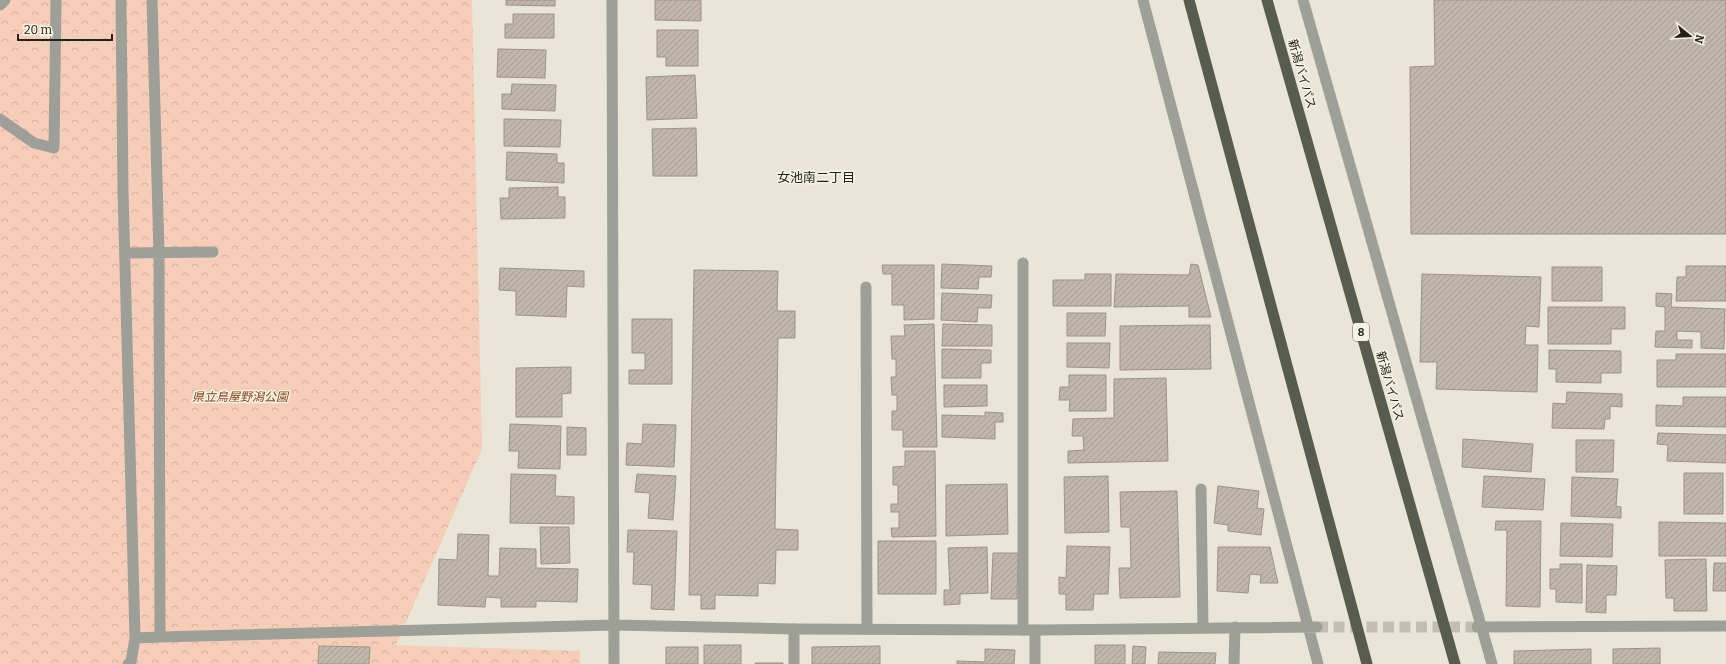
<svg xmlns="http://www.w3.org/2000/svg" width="1726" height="664" font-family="Bitter,'Noto Sans JP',serif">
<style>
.park{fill:url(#park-crowns)}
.building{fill:url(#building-hatch);stroke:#9c9286}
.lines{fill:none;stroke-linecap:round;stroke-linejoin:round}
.minor-tunnel{stroke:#c2bfb2;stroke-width:11;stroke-dasharray:11 5.5;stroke-linecap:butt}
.service{stroke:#9e9f99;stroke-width:11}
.minor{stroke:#9e9f99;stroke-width:11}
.trunk{stroke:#585b4f;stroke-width:11}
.labels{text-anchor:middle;stroke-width:3;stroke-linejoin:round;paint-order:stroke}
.shield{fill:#f7f3e4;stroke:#636159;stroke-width:1}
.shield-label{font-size:11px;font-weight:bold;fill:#24221d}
.street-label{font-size:12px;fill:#24221d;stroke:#f7f3e4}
.park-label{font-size:12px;font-style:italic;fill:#84421c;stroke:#f7f3e4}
.neighbourhood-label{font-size:13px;fill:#24221d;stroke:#f7f3e4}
</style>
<defs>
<pattern id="park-crowns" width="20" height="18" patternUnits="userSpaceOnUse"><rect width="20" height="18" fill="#f6cdb9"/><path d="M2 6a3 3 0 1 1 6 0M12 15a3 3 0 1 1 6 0" fill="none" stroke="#d3b09f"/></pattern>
<pattern id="building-hatch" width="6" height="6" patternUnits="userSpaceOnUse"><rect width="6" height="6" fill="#c1b6aa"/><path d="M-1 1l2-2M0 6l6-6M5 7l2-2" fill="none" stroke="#a69c92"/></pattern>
</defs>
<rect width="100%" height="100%" fill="#eae6d7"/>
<path class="park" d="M 0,0 L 472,0 L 482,449 L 396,645 L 580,651 L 580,664 L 0,664 Z"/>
<path class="building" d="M 506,0 L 555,0 L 555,6 L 506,5 Z
M 655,0 L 701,0 L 701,21 L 655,20 Z
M 1434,0 L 1726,0 L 1726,234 L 1411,234 L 1410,67 L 1435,66 Z
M 513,14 L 554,14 L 554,38 L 505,38 L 505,24 L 513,24 Z
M 657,30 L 698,30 L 698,66 L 666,66 L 666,57 L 657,57 Z
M 498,49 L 546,50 L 545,78 L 497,77 Z
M 695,75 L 697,118 L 647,120 L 646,77 Z
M 512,84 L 556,85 L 555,111 L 502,109 L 502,94 L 511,94 Z
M 504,119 L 561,120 L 560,147 L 504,146 Z
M 696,128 L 697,176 L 653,176 L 652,129 Z
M 507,152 L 557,154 L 557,163 L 564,163 L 564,183 L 506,180 Z
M 558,187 L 558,197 L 565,197 L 565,218 L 501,219 L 500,198 L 509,198 L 509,188 Z
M 942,264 L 992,266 L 991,277 L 979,277 L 978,289 L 941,288 Z
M 1191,264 L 1198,265 L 1211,317 L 1189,317 L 1189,306 L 1114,307 L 1116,274 L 1189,275 Z
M 882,265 L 934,265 L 934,319 L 904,320 L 904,305 L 892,305 L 892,274 L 883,274 Z
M 1686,266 L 1726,266 L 1726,301 L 1676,301 L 1677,277 L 1686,277 Z
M 1552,267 L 1602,267 L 1602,301 L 1552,301 Z
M 500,268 L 584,271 L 584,287 L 567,286 L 566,317 L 516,315 L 516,291 L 499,290 Z
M 694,270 L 778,271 L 777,311 L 795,311 L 795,338 L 778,338 L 775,529 L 798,530 L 798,550 L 776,550 L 775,584 L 758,583 L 758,596 L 715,595 L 715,609 L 701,609 L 701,595 L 689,595 Z
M 1085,274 L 1111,274 L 1111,306 L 1053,306 L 1053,280 L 1085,280 Z
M 1422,274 L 1541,277 L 1539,327 L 1526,326 L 1525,345 L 1538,345 L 1537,392 L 1436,389 L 1437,362 L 1420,362 Z
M 942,293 L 992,295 L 991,308 L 978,308 L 977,322 L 941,320 Z
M 1656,293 L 1672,294 L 1671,307 L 1725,309 L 1724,349 L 1701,348 L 1701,332 L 1677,331 L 1677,340 L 1692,340 L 1692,348 L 1655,347 L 1656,331 L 1665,331 L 1665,307 L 1656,306 Z
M 1548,307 L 1625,307 L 1625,329 L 1611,329 L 1611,344 L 1548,344 Z
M 1067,313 L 1106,313 L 1105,336 L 1067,336 Z
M 632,319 L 672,319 L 672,384 L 629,384 L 629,370 L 645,370 L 645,353 L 632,353 Z
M 934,324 L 937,447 L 903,447 L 903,430 L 892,430 L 892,411 L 897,411 L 897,395 L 892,395 L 891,377 L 896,377 L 896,359 L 892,359 L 891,336 L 905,336 L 904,325 Z
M 943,324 L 992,325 L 992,346 L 942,346 Z
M 1210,325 L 1211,369 L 1120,370 L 1120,326 Z
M 1067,343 L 1110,343 L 1109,368 L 1067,367 Z
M 942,349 L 991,350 L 991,363 L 981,363 L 981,378 L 942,378 Z
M 1549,350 L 1621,351 L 1621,373 L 1601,373 L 1601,383 L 1556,382 L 1556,369 L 1549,369 Z
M 1676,354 L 1726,354 L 1726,387 L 1657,387 L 1657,360 L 1676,360 Z
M 571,367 L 571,393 L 562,394 L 562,417 L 516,417 L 516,368 Z
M 1069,375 L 1106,375 L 1106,411 L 1069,411 L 1070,400 L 1059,400 L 1060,387 L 1069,387 Z
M 1166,378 L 1168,461 L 1068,463 L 1068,451 L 1084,450 L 1083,436 L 1072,436 L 1073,419 L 1114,418 L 1114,379 Z
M 944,385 L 987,385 L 987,406 L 944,407 Z
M 1567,392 L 1622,394 L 1622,407 L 1610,406 L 1610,419 L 1605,419 L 1604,429 L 1552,428 L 1553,403 L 1566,404 Z
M 1683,397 L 1726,397 L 1726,427 L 1656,426 L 1656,405 L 1683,406 Z
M 985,412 L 1003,413 L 1003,422 L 995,422 L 995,439 L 942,437 L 942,415 L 985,416 Z
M 510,424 L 561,426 L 560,469 L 518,468 L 519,451 L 509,451 Z
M 643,424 L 676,425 L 674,467 L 626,465 L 627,443 L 642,444 Z
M 567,427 L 586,428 L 586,455 L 567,455 Z
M 1658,433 L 1726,435 L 1726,463 L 1667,461 L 1668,445 L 1657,444 Z
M 1463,439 L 1533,444 L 1531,472 L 1462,467 Z
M 1576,440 L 1614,440 L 1613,472 L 1576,472 Z
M 905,451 L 935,451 L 936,536 L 892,537 L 891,528 L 899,528 L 899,512 L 891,512 L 891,504 L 898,504 L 898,485 L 893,485 L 893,467 L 905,466 Z
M 1684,473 L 1723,473 L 1723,514 L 1684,514 Z
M 511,474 L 556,475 L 555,496 L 574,497 L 574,524 L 510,523 Z
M 637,474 L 676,476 L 673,520 L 648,518 L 650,493 L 635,492 Z
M 1108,476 L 1109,532 L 1065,533 L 1064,477 Z
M 1484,476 L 1545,479 L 1543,510 L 1482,507 Z
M 1572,477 L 1618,479 L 1616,506 L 1621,507 L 1621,518 L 1571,516 Z
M 1007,484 L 1008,534 L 946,536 L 946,485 Z
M 1218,486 L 1259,491 L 1257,508 L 1264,509 L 1261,535 L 1228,531 L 1228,525 L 1214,523 Z
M 1177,491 L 1180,597 L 1120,598 L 1119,568 L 1131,568 L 1130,527 L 1121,527 L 1120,492 Z
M 1496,521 L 1541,521 L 1540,607 L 1506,606 L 1507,530 L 1495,530 Z
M 1659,522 L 1726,523 L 1726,556 L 1659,556 Z
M 1561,523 L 1613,524 L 1612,557 L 1560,556 Z
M 540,527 L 569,527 L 570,563 L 541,564 Z
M 628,530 L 677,531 L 674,610 L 651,609 L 652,585 L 633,584 L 634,552 L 627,552 Z
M 458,534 L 489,535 L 488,576 L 499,576 L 500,548 L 536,549 L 536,568 L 578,569 L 577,602 L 536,601 L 536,607 L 501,607 L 501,598 L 486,597 L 485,607 L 438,605 L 439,559 L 457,560 Z
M 878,541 L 936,541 L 936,594 L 878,594 Z
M 1067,546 L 1110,547 L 1108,594 L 1094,594 L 1093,610 L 1066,610 L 1066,594 L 1059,594 L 1059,577 L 1066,578 Z
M 987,547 L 988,593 L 960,594 L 960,604 L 944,605 L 944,590 L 950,590 L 948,548 Z
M 1218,547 L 1270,547 L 1278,583 L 1260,583 L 1261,575 L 1250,574 L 1248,593 L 1217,591 Z
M 993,553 L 1018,553 L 1017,599 L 991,599 Z
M 1706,559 L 1707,611 L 1674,611 L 1674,598 L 1666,598 L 1665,560 Z
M 1714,563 L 1726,563 L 1726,591 L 1713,591 Z
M 1560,564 L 1582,564 L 1582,603 L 1556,602 L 1556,589 L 1550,589 L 1550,569 L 1560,569 Z
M 1587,565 L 1617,566 L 1616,595 L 1606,595 L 1606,613 L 1586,612 Z
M 704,645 L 741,645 L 741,664 L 704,664 Z
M 1095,645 L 1125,645 L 1125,664 L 1095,664 Z
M 319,646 L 370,647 L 369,664 L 318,664 Z
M 880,646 L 880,664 L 812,664 L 812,647 Z
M 1133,646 L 1146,647 L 1145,664 L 1132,664 Z
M 666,647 L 698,647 L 698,664 L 666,664 Z
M 1660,648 L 1660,664 L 1613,664 L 1613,649 Z
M 985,649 L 1015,650 L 1014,664 L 957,664 L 957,661 L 985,662 Z
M 1591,649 L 1591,664 L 1514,664 L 1514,651 Z
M 1159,652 L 1216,653 L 1215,664 L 1158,664 Z
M 755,663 L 783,663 L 783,664 L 755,664 Z"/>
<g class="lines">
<path class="minor-tunnel" d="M 1317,627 L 1477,627"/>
<path class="service" d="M 0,5 L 5,0
M 0,119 L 34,143 L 54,148 L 56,0
M 866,287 L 867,628
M 1201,489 L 1203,628
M 794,629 L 794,664
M 1023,630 L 1023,263
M 1035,664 L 1035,630
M 1234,664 L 1235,627"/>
<path class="minor" d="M 121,0 L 123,191 L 135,638
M 152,0 L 159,252 L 160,637
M 612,0 L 614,664
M 1143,0 L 1318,664
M 1303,0 L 1492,664
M 125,253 L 213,252
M 1477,627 L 1726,626
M 128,664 L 131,662 L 135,638 L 160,637 L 615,625 L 794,629 L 1042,630 L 1317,627"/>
<path class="trunk" d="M 1189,0 L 1367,664
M 1267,0 L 1455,664"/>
</g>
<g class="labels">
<rect class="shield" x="1353" y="323" width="16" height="18" rx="3"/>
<g class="shield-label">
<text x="1361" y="336">8</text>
</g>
<g class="street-label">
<text transform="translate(1302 74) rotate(74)" y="4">新潟バイパス</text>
<text transform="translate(1390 386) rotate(74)" y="4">新潟バイパス</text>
</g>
<g class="park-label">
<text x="240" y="401">県立鳥屋野潟公園</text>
</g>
<g class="neighbourhood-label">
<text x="816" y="182">女池南二丁目</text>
</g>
</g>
<g transform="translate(1690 36) rotate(108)" stroke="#f7f3e4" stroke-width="3" paint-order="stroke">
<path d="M0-3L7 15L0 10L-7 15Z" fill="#24221d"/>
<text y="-6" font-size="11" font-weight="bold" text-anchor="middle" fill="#24221d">N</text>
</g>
<path d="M18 34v6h94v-6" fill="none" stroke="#24221d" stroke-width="2"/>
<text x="24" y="34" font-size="12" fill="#24221d" stroke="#f7f3e4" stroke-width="3" paint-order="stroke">20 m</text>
</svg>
